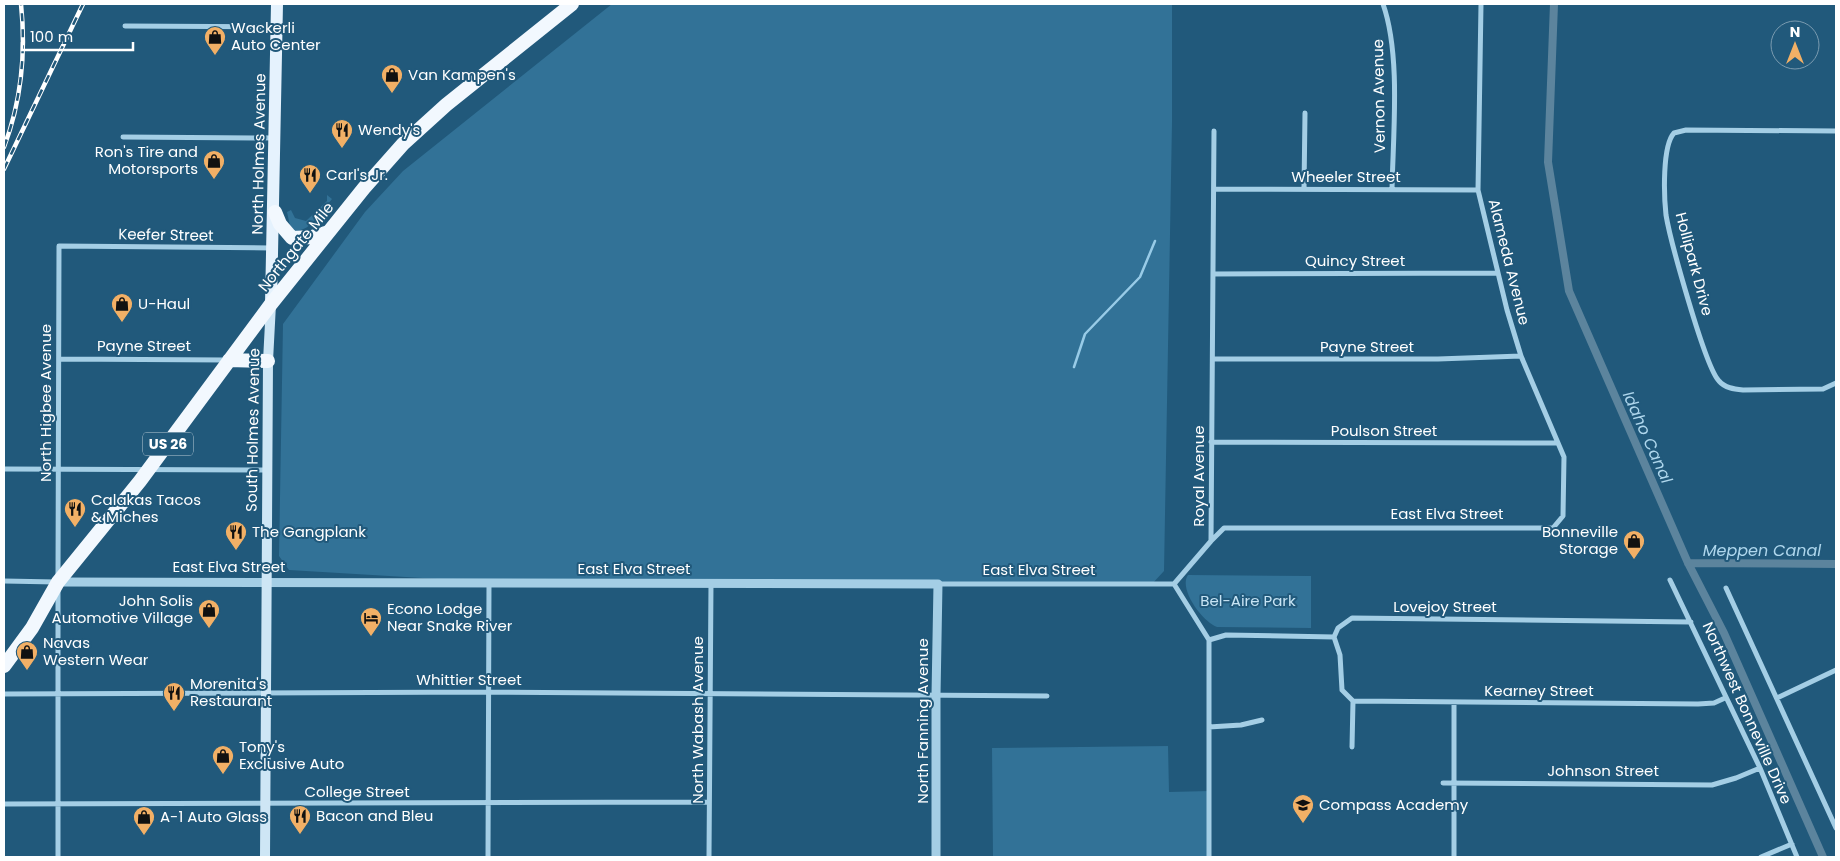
<svg xmlns="http://www.w3.org/2000/svg" width="1840" height="861" font-family="Poppins,sans-serif">
<style>
.green{fill:#327297}
.lines{fill:none;stroke-linecap:round;stroke-linejoin:round}
.stream{stroke:#98cbe7;stroke-width:2.5}
.canal{stroke:#5c849d;stroke-width:8}
.minor{stroke:#a4cee5;stroke-width:5}
.tertiary{stroke:#a4cee5;stroke-width:9}
.secondary{stroke:#cee6f5;stroke-width:10}
.primary{stroke:#e5f2fd;stroke-width:12}
.trunk{stroke:#f2f8fe;stroke-width:14}
.rail-casing{stroke:#fff;stroke-width:4.5}
.rail{stroke:#21597b;stroke-width:2.5;stroke-dasharray:8;stroke-linecap:butt}
.labels{text-anchor:middle;stroke-width:4;stroke-linejoin:round;paint-order:stroke}
.shield{fill:#21597b;stroke:#bccdd7;stroke-width:1}
.shield-label{font-size:14px;font-weight:bold;fill:#fff}
.poi-label{font-size:15px;fill:#fff;stroke:#21597b;text-anchor:start}
.street-label{font-size:15px;fill:#fff;stroke:#21597b}
.park-label{font-size:15px;fill:#c7e4f4;stroke:#21597b}
.water-label{font-size:16px;font-style:italic;fill:#afd7ed;stroke:#21597b}
</style>
<rect width="100%" height="100%" fill="#21597b"/>
<path class="green" d="M 612,4 L 1172,4 L 1172,122 L 1164,571 L 1152,584 L 489,582 L 289,570 L 279,556 L 283,324 L 365,212 L 403,171 Z
M 327,195 L 332,199 C 322,211 311,231 295,231 L 290,226 L 287,212 L 291,210 L 295,218 L 306,221 L 327,201 Z
M 1188,575 L 1311,576 L 1311,628 L 1217,627 C 1203,622 1178,589 1188,575 Z
M 1168,746 L 1169,792 L 1210,791 L 1209,857 L 993,857 L 992,748 Z"/>
<g class="lines">
<path class="stream" d="M 1074,367 L 1085,334 L 1140,277 L 1155,241"/>
<path class="canal" d="M 1554,4 L 1548,162 L 1569,291 L 1688,563 L 1724,633 L 1823,857
M 1688,563 L 1836,564"/>
<path class="minor" d="M 1383,4 C 1401,55 1393,134 1392,190
M 125,26 L 276,27
M 1836,131 L 1686,130 L 1674,133 C 1662,146 1664,197 1666,215 C 1670,239 1705,367 1719,381 C 1725,388 1734,389 1743,390 L 1823,389 L 1836,383
M 123,137 L 273,138
M 1214,189 L 1478,190
M 1304,189 L 1305,113
M 1213,274 L 1497,273
M 59,359 L 226,360
M 1213,359 L 1438,359 L 1521,356
M 1211,442 L 1557,443
M 4,469 L 267,470
M 1211,541 L 1224,528 L 1553,528 L 1563,516 L 1564,457 L 1521,356 L 1507,310 L 1478,190 L 1481,4
M 58,578 L 59,246 L 271,248
M 1670,580 L 1760,768 L 1797,857
M 4,581 L 56,582
M 938,584 L 1174,584
M 1174,584 L 1211,541 L 1214,131
M 1174,584 L 1209,640 L 1209,857
M 1726,588 L 1836,828
M 58,591 L 58,857
M 1334,637 L 1338,628 L 1352,618 L 1691,622
M 1334,637 L 1340,655 L 1342,690 L 1353,701 L 1352,747
M 1209,640 L 1226,635 L 1334,637
M 4,694 L 489,692 L 1047,696
M 1777,698 L 1836,670
M 1353,701 L 1698,704 L 1714,703 L 1725,698
M 1209,727 L 1241,725 L 1262,720
M 1443,783 L 1712,785 L 1736,778 L 1760,768
M 4,804 L 709,802
M 488,857 L 489,583
M 709,857 L 711,583
M 1454,857 L 1454,703
M 1761,857 L 1792,844"/>
<path class="tertiary" d="M 58,582 L 938,584 L 936,695 L 936,857"/>
<path class="secondary" d="M 265,857 L 268,361 L 271,304"/>
<path class="primary" d="M 271,304 L 277,4"/>
<path class="trunk" d="M 275,212 L 280,224 L 292,238 L 312,237 L 329,232
M 229,360 L 268,361
M 4,666 L 32,628 L 58,582 L 140,481 L 271,304 L 364,188 L 403,144 L 446,105 L 572,4"/>
<g class="rail-casing">
<path id="rail" d="M 4,147 C 21,102 26,52 21,4
M 4,169 L 83,4"/>
</g>
<use href="#rail" class="rail"/>
</g>
<defs>
<g id="shop-pin" transform="scale(1.125)"><path d="M0 17L-7.5 6A9.5 9.5 0 1 1 7.5 6Z" fill="#f2b066" stroke="#21597b"/><path d="M-5-2.5h2.3a2.7 3.5 0 0 1 5.4 0H5L5.5 6h-11ZM-1.5-2.5h3a1.5 2.3 0 0 0-3 0Z" fill="#111"/></g>
<g id="restaurant-pin" transform="scale(1.125)"><path d="M0 17L-7.5 6A9.5 9.5 0 1 1 7.5 6Z" fill="#f2b066" stroke="#21597b"/><path d="M-5-6h1v4h1v-4h1v4h1v-4h1v5L-1.5 .5V6h-2V.5L-5-1ZM5-6V6H3V1.5H1.5Q1.5-4 5-6Z" fill="#111"/></g>
<g id="hotel-pin" transform="scale(1.125)"><path d="M0 17L-7.5 6A9.5 9.5 0 1 1 7.5 6Z" fill="#f2b066" stroke="#21597b"/><path d="M-6-4.5h1.5V1H6V5H4.5V3h-9V5H-6ZM-4 0a1.8 1.8 0 1 1 3.6 0ZM.5 0V-2.5h3Q6-2.5 6 0Z" fill="#111"/></g>
<g id="school-pin" transform="scale(1.125)"><path d="M0 17L-7.5 6A9.5 9.5 0 1 1 7.5 6Z" fill="#f2b066" stroke="#21597b"/><path d="M0-5L7-2L0 1L-7-2ZM-4 1L0 2.5L4 1V4Q0 6-4 4Z" fill="#111"/></g>
</defs>
<g fill-rule="evenodd">
<use href="#shop-pin" x="215" y="37"/>
<use href="#shop-pin" x="392" y="75"/>
<use href="#restaurant-pin" x="342" y="130"/>
<use href="#shop-pin" x="214" y="161"/>
<use href="#restaurant-pin" x="310" y="175"/>
<use href="#shop-pin" x="122" y="304"/>
<use href="#restaurant-pin" x="75" y="509"/>
<use href="#restaurant-pin" x="236" y="532"/>
<use href="#shop-pin" x="1634" y="541"/>
<use href="#shop-pin" x="209" y="610"/>
<use href="#hotel-pin" x="371" y="618"/>
<use href="#shop-pin" x="27" y="652"/>
<use href="#restaurant-pin" x="174" y="693"/>
<use href="#shop-pin" x="223" y="756"/>
<use href="#school-pin" x="1303" y="805"/>
<use href="#restaurant-pin" x="300" y="816"/>
<use href="#shop-pin" x="144" y="817"/>
</g>
<g class="labels">
<rect class="shield" x="143" y="432.5" width="50" height="23" rx="4"/>
<g class="shield-label">
<text x="168" y="449">US 26</text>
</g>
<g class="poi-label">
<text x="231" y="33">Wackerli<tspan x="231" dy="17">Auto Center</tspan></text>
<text x="408" y="80">Van Kampen's</text>
<text x="358" y="135">Wendy's</text>
<text x="198" y="157" text-anchor="end">Ron's Tire and<tspan x="198" dy="17">Motorsports</tspan></text>
<text x="326" y="180">Carl's Jr.</text>
<text x="138" y="309">U-Haul</text>
<text x="91" y="505">Calakas Tacos<tspan x="91" dy="17">&amp; Miches</tspan></text>
<text x="252" y="537">The Gangplank</text>
<text x="1618" y="537" text-anchor="end">Bonneville<tspan x="1618" dy="17">Storage</tspan></text>
<text x="193" y="606" text-anchor="end">John Solis<tspan x="193" dy="17">Automotive Village</tspan></text>
<text x="387" y="614">Econo Lodge<tspan x="387" dy="17">Near Snake River</tspan></text>
<text x="43" y="648">Navas<tspan x="43" dy="17">Western Wear</tspan></text>
<text x="190" y="689">Morenita's<tspan x="190" dy="17">Restaurant</tspan></text>
<text x="239" y="752">Tony's<tspan x="239" dy="17">Exclusive Auto</tspan></text>
<text x="1319" y="810">Compass Academy</text>
<text x="316" y="821">Bacon and Bleu</text>
<text x="160" y="822">A-1 Auto Glass</text>
</g>
<g class="street-label">
<text transform="translate(1379 96) rotate(-91)" y="5">Vernon Avenue</text>
<text transform="translate(259 154) rotate(-89)" y="5">North Holmes Avenue</text>
<text x="1346" y="182">Wheeler Street</text>
<text transform="translate(166 235) rotate(1)" y="5">Keefer Street</text>
<text transform="translate(296 247) rotate(-51)" y="5">Northgate Mile</text>
<text x="1355" y="266">Quincy Street</text>
<text transform="translate(1509 262) rotate(76)" y="5">Alameda Avenue</text>
<text transform="translate(1694 264) rotate(75)" y="5">Hollipark Drive</text>
<text x="144" y="351">Payne Street</text>
<text x="1367" y="352">Payne Street</text>
<text transform="translate(46 403) rotate(-90)" y="5">North Higbee Avenue</text>
<text transform="translate(253 430) rotate(-89)" y="5">South Holmes Avenue</text>
<text x="1384" y="436">Poulson Street</text>
<text transform="translate(1199 476) rotate(-90)" y="5">Royal Avenue</text>
<text x="1447" y="519">East Elva Street</text>
<text x="229" y="572">East Elva Street</text>
<text x="634" y="574">East Elva Street</text>
<text x="1039" y="575">East Elva Street</text>
<text x="1445" y="612">Lovejoy Street</text>
<text x="469" y="685">Whittier Street</text>
<text x="1539" y="696">Kearney Street</text>
<text transform="translate(1747 713) rotate(66)" y="5">Northwest Bonneville Drive</text>
<text transform="translate(698 720) rotate(-90)" y="5">North Wabash Avenue</text>
<text transform="translate(923 721) rotate(-90)" y="5">North Fanning Avenue</text>
<text x="1603" y="776">Johnson Street</text>
<text x="357" y="797">College Street</text>
</g>
<g class="park-label">
<text x="1248" y="606">Bel-Aire Park</text>
</g>
<g class="water-label">
<text transform="translate(1648 437) rotate(66)" y="6">Idaho Canal</text>
<text x="1762" y="556">Meppen Canal</text>
</g>
</g>
<rect width="1840" height="861" fill="none" stroke="#ffffff" stroke-width="10"/>
<g transform="translate(1795 45)"><circle r="24" fill="#21597b" stroke="#7a9bb0"/>
<path d="M0-4L9 19L0 12L-9 19Z" fill="#f2b066"/>
<text y="-8" font-size="14" font-weight="bold" text-anchor="middle" fill="#ffffff">N</text>
</g>
<path d="M22 42v8h111v-8" fill="none" stroke="#ffffff" stroke-width="2.5"/>
<text x="30" y="42" font-size="15" fill="#ffffff" stroke="#21597b" stroke-width="4" paint-order="stroke">100 m</text>
</svg>
